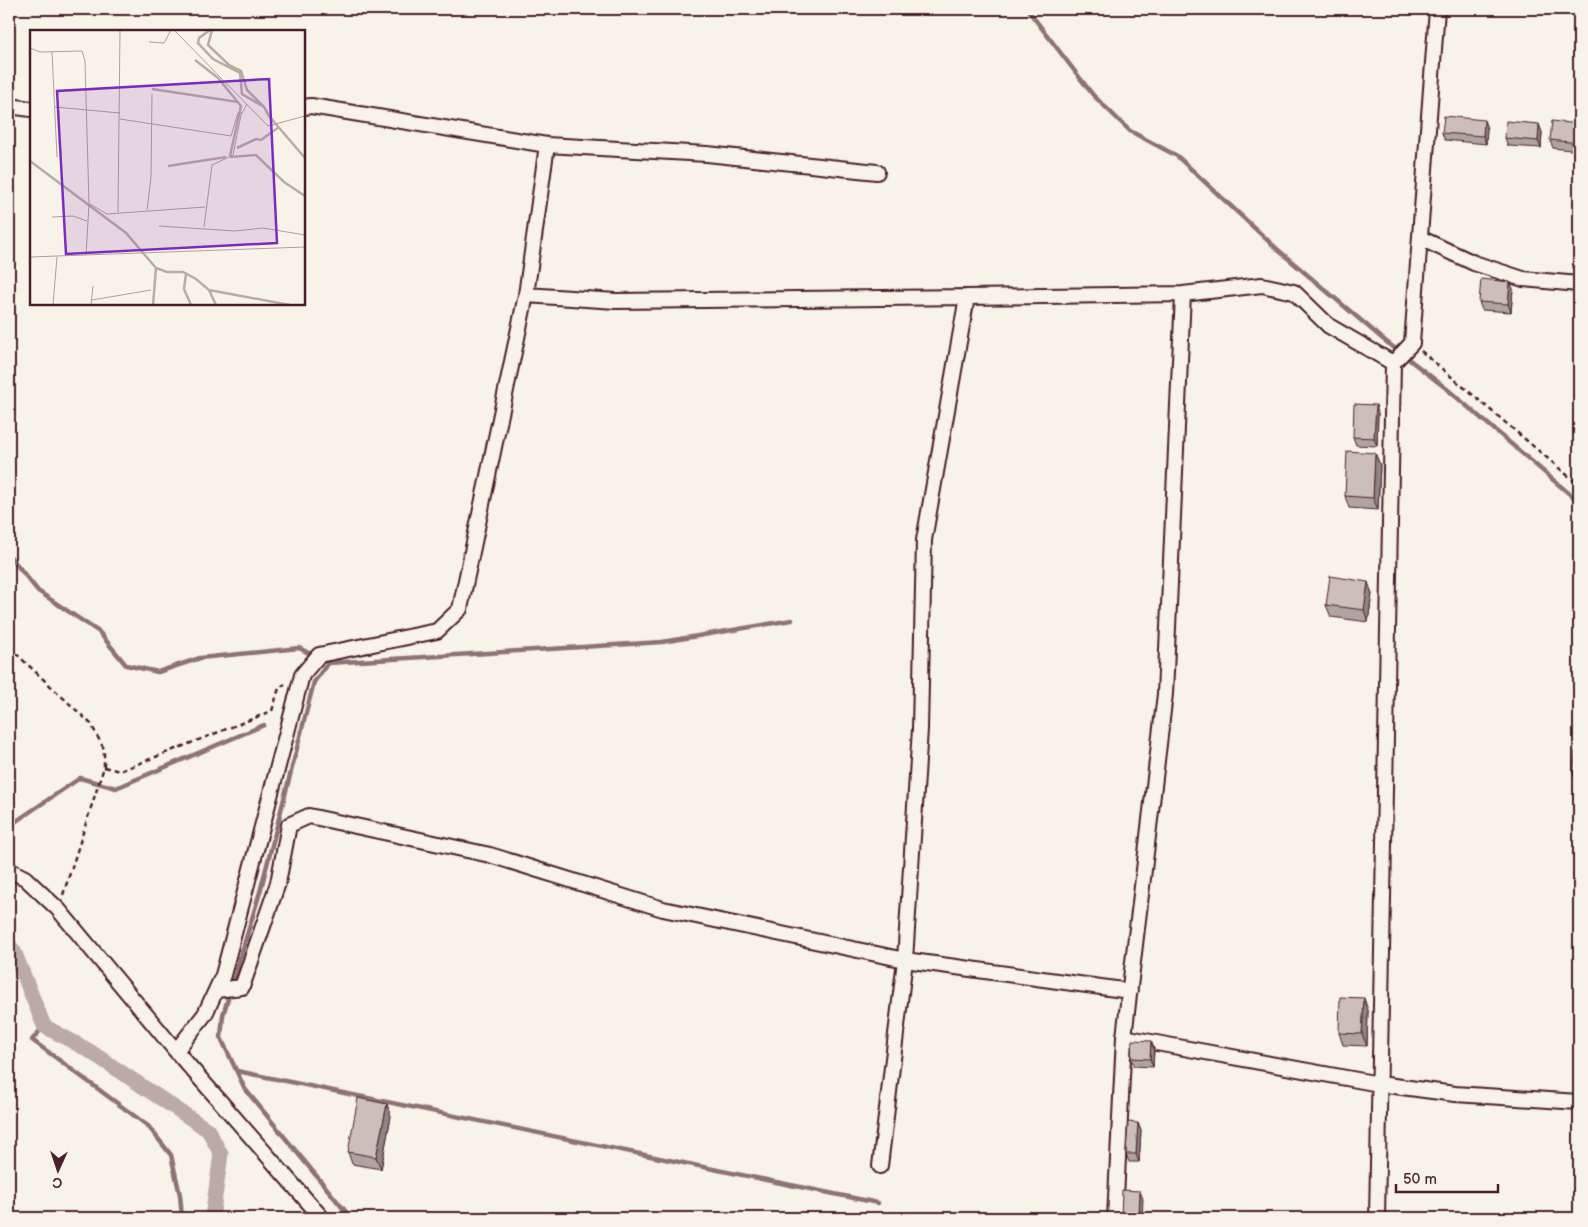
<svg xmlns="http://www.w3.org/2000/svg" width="1588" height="1227" font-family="'Balsamiq Sans',sans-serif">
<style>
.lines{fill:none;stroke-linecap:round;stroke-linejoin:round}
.stream{stroke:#8e7275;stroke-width:4.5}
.canal{stroke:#bcaaa7;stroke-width:15}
.minor-casing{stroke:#4a1f2b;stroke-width:18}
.path{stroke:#4a1f2b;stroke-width:2.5;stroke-dasharray:5 4;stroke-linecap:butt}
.minor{stroke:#f7f3e8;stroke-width:14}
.wall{fill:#afa49f;stroke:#4a1f2b}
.shaded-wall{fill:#8f8682;stroke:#4a1f2b}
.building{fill:#ccbfb9;stroke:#4a1f2b}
.inset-river{fill:none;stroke:#bcaaa7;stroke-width:2.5}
.inset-road{fill:none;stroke:#b29e9c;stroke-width:1}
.view{fill:#7b2cbf;fill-opacity:0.15;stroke:#7b2cbf;stroke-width:2.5}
.inset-edge{fill:none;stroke:#4a1f2b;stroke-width:2.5}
</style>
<rect width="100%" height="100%" fill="#f7f3e8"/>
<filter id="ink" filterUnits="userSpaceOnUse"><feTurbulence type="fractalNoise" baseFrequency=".02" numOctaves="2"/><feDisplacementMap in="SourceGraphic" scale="10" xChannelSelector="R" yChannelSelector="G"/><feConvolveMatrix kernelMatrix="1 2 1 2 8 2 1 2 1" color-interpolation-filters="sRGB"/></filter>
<g filter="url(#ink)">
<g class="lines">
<path class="stream" d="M 1027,9 L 1093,95 L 1130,131 L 1177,156 L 1277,249 L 1384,340 L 1447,389 L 1579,502
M 9,555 L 38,591 L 99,632 L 126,665 L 158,672 L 200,658 L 299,648 L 328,663 L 662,642 L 792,620
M 328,663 L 314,682 L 260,892 L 223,1015 L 221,1038 L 245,1089 L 351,1218
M 9,826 L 80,778 L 116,788 L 264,725
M 44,1026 L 32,1040 L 148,1126 L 171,1155 L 180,1195 L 182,1218
M 237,1071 L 878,1203"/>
<path class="canal" d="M 9,945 L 14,951 L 44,1026 L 88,1050 L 208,1130 L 221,1154 L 212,1218"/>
<g class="minor-casing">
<path id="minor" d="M 9,106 L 31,109
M 304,107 L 311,106 L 547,145 L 707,154 L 877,172
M 1420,238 L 1474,263 L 1523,279 L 1579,284
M 526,295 L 616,301 L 967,297 L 1183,294 L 1262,285 L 1294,292 L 1329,326 L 1393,363
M 9,870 L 25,878 L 58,909 L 176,1051 L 322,1218
M 216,990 L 242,987 L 278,883 L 289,825 L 309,816 L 490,855 L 663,909 L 905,960 L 1130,991
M 1124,1037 L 1379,1084 L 1455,1094 L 1579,1102
M 176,1051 L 205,1014 L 223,975 L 302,675 L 319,655 L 437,631 L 460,609 L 526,295 L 547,145
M 880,1166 L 905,960 L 920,729 L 924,540 L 967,297
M 1115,1218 L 1124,1037 L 1165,694 L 1183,294
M 1377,1218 L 1393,363 L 1412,343 L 1437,9"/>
</g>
<path class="path" d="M 1421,351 L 1579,485
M 9,647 L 91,724 L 104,749 L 104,767 L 63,895
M 104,767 L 120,771 L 272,711 L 279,688 L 285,684"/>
<use href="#minor" class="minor"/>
</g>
<path class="wall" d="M 1579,124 L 1579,151 L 1553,148 L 1550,140 Z
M 1487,128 L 1486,144 L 1445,140 L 1442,133 Z
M 1542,132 L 1541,148 L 1508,146 L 1505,138 Z
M 1510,282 L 1513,289 L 1511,312 L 1482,310 L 1479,302 Z
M 1378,413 L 1377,446 L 1356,445 L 1353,437 Z
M 1375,453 L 1380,465 L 1378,510 L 1349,508 L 1345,496 Z
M 1372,594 L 1368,622 L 1331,617 L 1326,605 Z
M 1579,716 L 1579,786 L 1578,786 L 1573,774 Z
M 1368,1010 L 1367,1046 L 1343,1045 L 1339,1033 Z
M 1151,1041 L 1154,1049 L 1153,1067 L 1134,1066 L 1131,1058 Z
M 391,1116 L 381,1169 L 352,1164 L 348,1152 Z
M 1138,1123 L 1141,1131 L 1139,1162 L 1129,1162 L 1126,1154 Z"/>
<path class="shaded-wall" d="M 1484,120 L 1487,128 L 1486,144 L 1483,136 Z
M 1539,124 L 1542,132 L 1541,148 L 1538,141 Z
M 1510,282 L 1513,289 L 1511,312 L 1508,304 Z
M 1376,405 L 1378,413 L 1377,446 L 1374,438 Z
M 1375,453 L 1380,465 L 1378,510 L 1373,498 Z
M 1368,582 L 1372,594 L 1368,622 L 1364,610 Z
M 1364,998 L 1368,1010 L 1367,1046 L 1362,1034 Z
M 1151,1041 L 1154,1049 L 1153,1067 L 1150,1059 Z
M 387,1104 L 391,1116 L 381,1169 L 376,1157 Z
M 1138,1123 L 1141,1131 L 1139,1162 L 1136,1154 Z
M 1140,1191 L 1143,1199 L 1142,1218 L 1139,1218 Z"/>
<path class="building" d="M 1444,116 L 1484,120 L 1483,136 L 1442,133 Z
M 1506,121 L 1539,124 L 1538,141 L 1505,138 Z
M 1552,121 L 1579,124 L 1579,143 L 1550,140 Z
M 1481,279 L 1510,282 L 1508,304 L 1479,302 Z
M 1354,404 L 1376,405 L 1374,438 L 1353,437 Z
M 1347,451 L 1375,453 L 1373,498 L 1345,496 Z
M 1330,576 L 1368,582 L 1364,610 L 1326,605 Z
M 1579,716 L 1579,775 L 1573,774 Z
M 1340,997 L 1364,998 L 1362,1034 L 1339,1033 Z
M 1132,1040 L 1151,1041 L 1150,1059 L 1131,1058 Z
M 358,1098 L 387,1104 L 376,1157 L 348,1152 Z
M 1128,1122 L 1138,1123 L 1136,1154 L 1126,1154 Z
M 1122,1190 L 1140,1191 L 1139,1218 L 1121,1218 Z"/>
</g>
<g transform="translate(30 30)">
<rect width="275" height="275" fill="#f7f3e8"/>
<path class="inset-river" d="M 180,0 L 169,8 L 168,13 L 183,29 L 210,43 L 212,64 L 234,77 L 239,86 L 275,128M 182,0 L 178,15 L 199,35 L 211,41 L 217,60 L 234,77M 165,30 L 188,48 L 211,76 L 200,126M 122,59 L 208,72M 207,118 L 226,109 L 231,110 L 249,97M 200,127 L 226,125 L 254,152 L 275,166M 0,131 L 96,203 L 126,238 L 137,242 L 153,242 L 166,249 L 179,260 L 186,275M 138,136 L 196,127M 156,244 L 154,259 L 161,275M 179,260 L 260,275M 123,275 L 126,238"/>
<path class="inset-road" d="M 144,0 L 238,96 L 275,86M 119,12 L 134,13 L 141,0M 0,18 L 10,22 L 52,21 L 55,31 L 59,174 L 56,225M 22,22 L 27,127M 25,77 L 90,83M 90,89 L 201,106 L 208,83 L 212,83M 60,174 L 77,184 L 175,177M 117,180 L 121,147 L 122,64M 88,182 L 90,0M 22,187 L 43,186 L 57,191M 129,196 L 205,201 L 233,198 L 275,205M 174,197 L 182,135 L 203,125 L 211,85 L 217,74M 0,227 L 275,217M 62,270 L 121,260M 23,275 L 27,227M 61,275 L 63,256"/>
<path class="view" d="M 239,49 L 247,213 L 36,224 L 27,61 Z"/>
<rect width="275" height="275" class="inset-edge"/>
</g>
<rect width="1588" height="1227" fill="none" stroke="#f7f3e8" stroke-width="30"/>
<rect x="15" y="15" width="1558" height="1197" fill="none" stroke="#4a1f2b" stroke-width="2" filter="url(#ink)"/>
<g transform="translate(58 1170) rotate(183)" stroke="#f7f3e8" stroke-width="4" paint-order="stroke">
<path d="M0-4L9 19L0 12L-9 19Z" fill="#4a1f2b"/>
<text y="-8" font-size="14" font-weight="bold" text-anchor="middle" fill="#4a1f2b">С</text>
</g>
<path d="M1396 1184v8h102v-8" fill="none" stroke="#4a1f2b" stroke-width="2.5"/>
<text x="1403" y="1184" font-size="15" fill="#4a1f2b" stroke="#f7f3e8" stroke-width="4" paint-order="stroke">50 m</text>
</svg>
